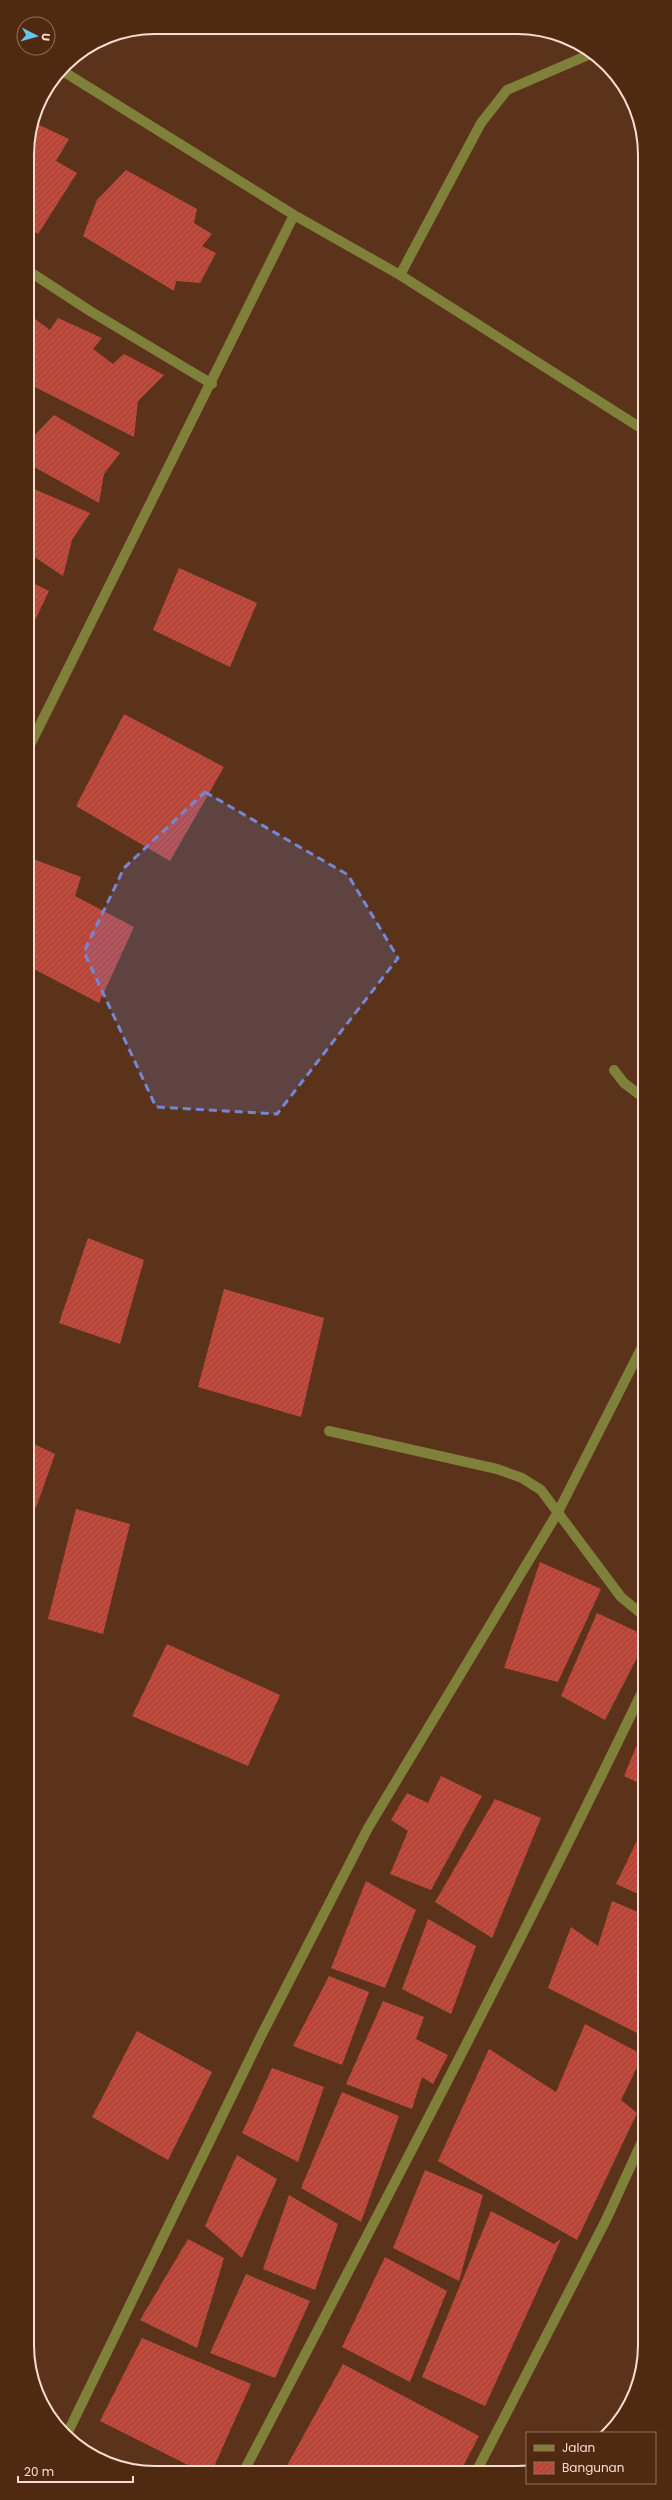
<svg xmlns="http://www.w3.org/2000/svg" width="672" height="2500" font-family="Poppins,sans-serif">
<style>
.building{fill:url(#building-hatch)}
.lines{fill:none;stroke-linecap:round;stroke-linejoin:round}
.minor{stroke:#7f8039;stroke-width:10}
.marked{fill:#7487d5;fill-opacity:0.2;stroke:#7487d5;stroke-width:3;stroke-dasharray:8 5;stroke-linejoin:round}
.rim{fill:none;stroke:#f7ddd0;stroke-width:2}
</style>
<defs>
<pattern id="building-hatch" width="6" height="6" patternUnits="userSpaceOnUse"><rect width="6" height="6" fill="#be4c3d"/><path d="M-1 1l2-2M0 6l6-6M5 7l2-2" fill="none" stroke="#8a483d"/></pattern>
</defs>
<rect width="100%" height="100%" fill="#5b331b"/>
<path class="building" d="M 33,122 L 69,139 L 56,161 L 77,173 L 38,234 L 27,227 L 27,147 Z
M 126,170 L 197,209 L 194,223 L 212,234 L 202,246 L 216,253 L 200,283 L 176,281 L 174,291 L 83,236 L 97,200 Z
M 27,313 L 50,330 L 58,318 L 102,338 L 93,349 L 113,364 L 124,354 L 164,375 L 138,401 L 134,437 L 27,383 L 27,373 L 30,369 L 27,368 Z
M 54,415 L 120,453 L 104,474 L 99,503 L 27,463 L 27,452 L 33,437 Z
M 27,486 L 90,513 L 72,540 L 63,576 L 27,552 Z
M 179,568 L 257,603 L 230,667 L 153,630 Z
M 27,580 L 49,591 L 27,637 Z
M 124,714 L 224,767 L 170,861 L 76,806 Z
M 28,857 L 81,877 L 75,896 L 134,927 L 99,1003 L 28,966 Z
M 88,1238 L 144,1260 L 120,1344 L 59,1323 Z
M 224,1289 L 324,1318 L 301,1417 L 198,1387 Z
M 28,1441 L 55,1454 L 36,1508 L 28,1504 Z
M 76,1509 L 130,1524 L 103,1634 L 48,1619 Z
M 28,1539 L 33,1541 L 28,1554 Z
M 540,1562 L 601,1589 L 558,1682 L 504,1668 Z
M 597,1613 L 644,1635 L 644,1644 L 605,1720 L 561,1696 Z
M 167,1644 L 280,1695 L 248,1766 L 132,1716 Z
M 644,1728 L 645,1786 L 624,1776 Z
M 441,1776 L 482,1796 L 431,1890 L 390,1874 L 408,1831 L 391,1820 L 407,1793 L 428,1803 Z
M 495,1799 L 541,1818 L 492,1938 L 435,1902 Z
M 645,1824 L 645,1897 L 616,1884 Z
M 366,1881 L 416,1910 L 385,1988 L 331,1968 Z
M 612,1901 L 645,1915 L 645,2037 L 548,1988 L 571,1927 L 598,1946 Z
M 428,1919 L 476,1946 L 451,2014 L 402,1989 Z
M 329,1976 L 369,1992 L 342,2065 L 293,2046 Z
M 383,2001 L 424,2017 L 416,2039 L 448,2055 L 433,2084 L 422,2077 L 412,2109 L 346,2084 Z
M 585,2024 L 643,2055 L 621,2100 L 637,2113 L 577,2240 L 438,2161 L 489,2049 L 556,2092 Z
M 137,2031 L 212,2072 L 168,2160 L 92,2117 Z
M 272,2068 L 324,2087 L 298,2162 L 242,2133 Z
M 342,2092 L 399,2116 L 361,2222 L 301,2188 Z
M 237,2155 L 277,2179 L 242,2258 L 205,2226 Z
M 425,2170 L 483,2195 L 459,2281 L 393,2248 Z
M 289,2195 L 338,2224 L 315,2290 L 263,2269 Z
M 491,2211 L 554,2244 L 561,2239 L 485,2406 L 422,2377 Z
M 188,2239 L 224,2258 L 197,2348 L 140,2320 Z
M 385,2257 L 447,2291 L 410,2382 L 342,2347 Z
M 246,2274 L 310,2301 L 275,2378 L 210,2353 Z
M 142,2338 L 251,2384 L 212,2471 L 200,2471 L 100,2421 Z
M 343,2364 L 479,2436 L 460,2472 L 284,2471 Z"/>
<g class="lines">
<path class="minor" d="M 61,70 L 294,215 L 400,275 L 644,430
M 27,270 L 90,311 L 212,384
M 400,275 L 481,123 L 507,90 L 593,53
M 27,751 L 294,215
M 614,1070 L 624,1083 L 644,1098
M 329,1431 L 497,1469 L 522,1478 L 541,1490 L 621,1597 L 644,1616
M 66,2436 L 261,2036 L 368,1828 L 558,1512 L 644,1343
M 244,2471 C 380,2211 517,1952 644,1688
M 476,2472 L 606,2220 L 645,2135"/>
</g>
<path class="marked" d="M 205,792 L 348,875 L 398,958 L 277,1114 L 156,1107 L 84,952 L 124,868 Z"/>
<path d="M0 0H672V2500H0ZM155 34H517A121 121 0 0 1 638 155V2345A121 121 0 0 1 517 2466H155A121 121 0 0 1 34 2345V155A121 121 0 0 1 155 34Z" fill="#502911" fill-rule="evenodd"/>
<path class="rim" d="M155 34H517A121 121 0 0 1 638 155V2345A121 121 0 0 1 517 2466H155A121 121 0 0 1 34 2345V155A121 121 0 0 1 155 34Z"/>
<rect x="526" y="2432" width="130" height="52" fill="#502911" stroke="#93715d"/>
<rect x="534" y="2445" width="20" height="6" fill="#7f8039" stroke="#93715d"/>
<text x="562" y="2452" font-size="12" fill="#f7ddd0">Jalan</text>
<rect x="534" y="2462" width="20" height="12" fill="url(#building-hatch)" stroke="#93715d"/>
<text x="562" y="2472" font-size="12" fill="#f7ddd0">Bangunan</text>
<g transform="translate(36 36) rotate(96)"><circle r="19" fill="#502911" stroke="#93715d"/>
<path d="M0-3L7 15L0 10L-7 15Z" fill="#66c4ef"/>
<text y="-6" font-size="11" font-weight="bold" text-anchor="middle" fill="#f7ddd0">U</text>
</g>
<path d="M18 2476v6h115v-6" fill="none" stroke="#f7ddd0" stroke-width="2"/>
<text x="24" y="2476" font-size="12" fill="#f7ddd0" stroke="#502911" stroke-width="3" paint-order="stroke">20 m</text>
</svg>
